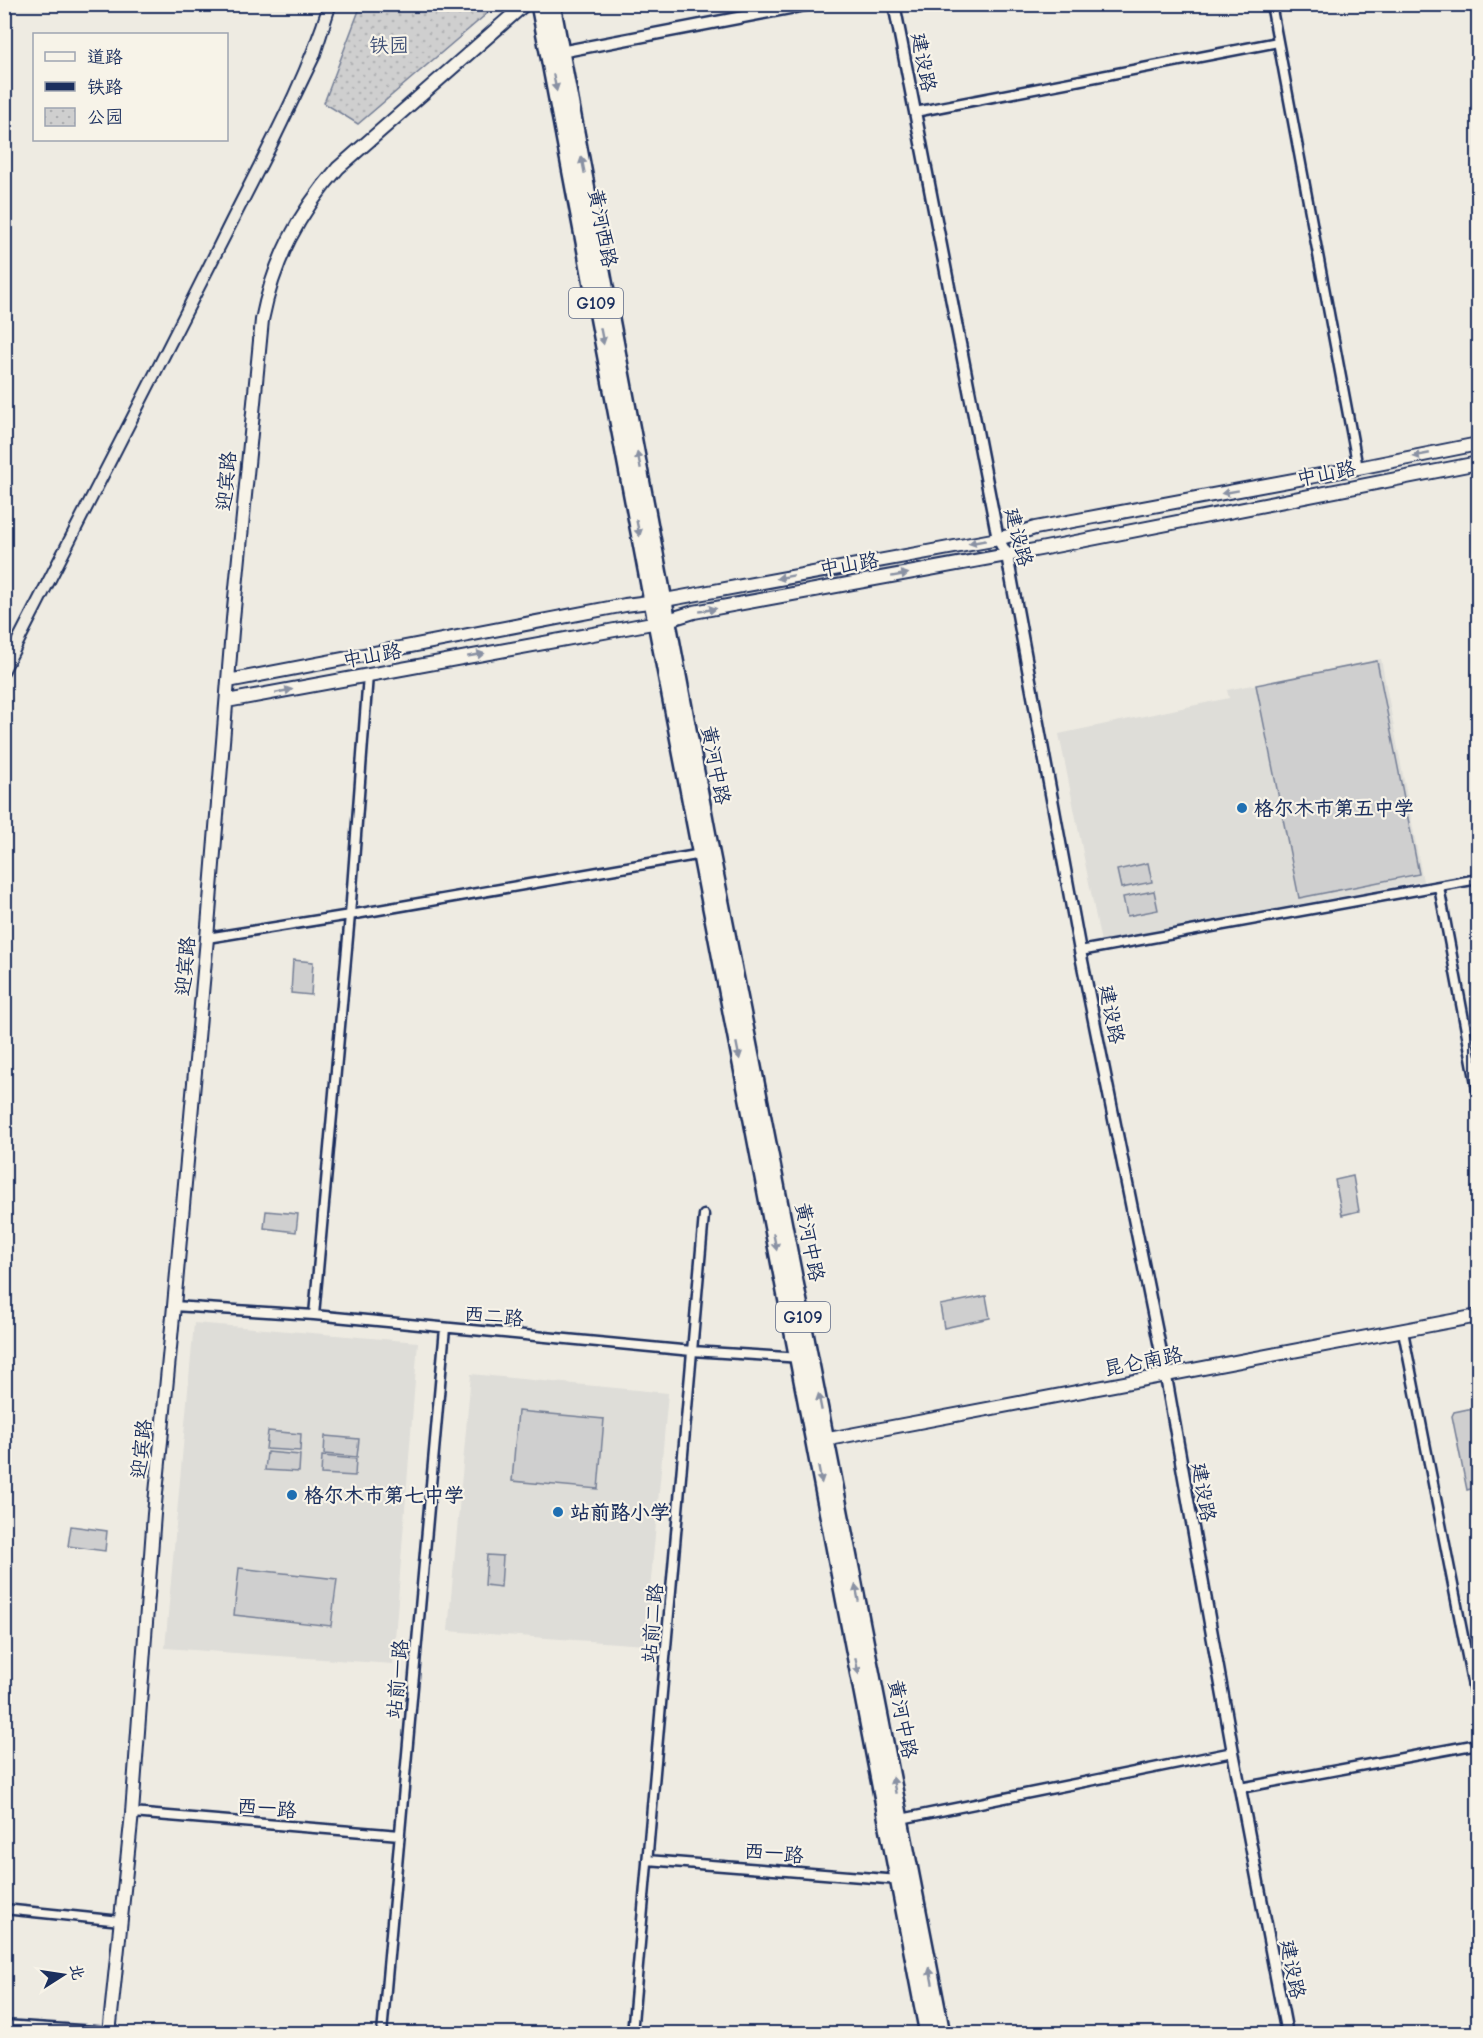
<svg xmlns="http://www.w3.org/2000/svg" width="1483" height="2038" font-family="'Comic Neue','LXGW WenKai TC',sans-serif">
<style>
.built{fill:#deddd8}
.grass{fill:#cfcfcf;stroke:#757f96;stroke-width:1.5}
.park{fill:url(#park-dots);stroke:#757f96;stroke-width:1.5}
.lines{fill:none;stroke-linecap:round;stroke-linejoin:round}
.minor-casing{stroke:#1b2f5e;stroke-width:13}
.tertiary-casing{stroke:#1b2f5e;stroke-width:15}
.secondary-casing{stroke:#1b2f5e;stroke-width:16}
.trunk-casing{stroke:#1b2f5e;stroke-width:20}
.minor{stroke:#f7f3e8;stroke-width:8}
.tertiary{stroke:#f7f3e8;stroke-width:10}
.secondary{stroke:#f7f3e8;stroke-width:12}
.trunk{stroke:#f7f3e8;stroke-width:15}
.rail{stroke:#1b2f5e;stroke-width:2}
.oneway{fill:#8991a3}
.poi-dot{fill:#1f6fb2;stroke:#f7f3e8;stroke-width:2}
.labels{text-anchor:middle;stroke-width:4.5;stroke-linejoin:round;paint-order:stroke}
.shield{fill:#f7f3e8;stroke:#5d6a87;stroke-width:1.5}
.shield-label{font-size:18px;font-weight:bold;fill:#1b2f5e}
.park-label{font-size:20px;fill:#3f4f75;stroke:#f7f3e8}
.street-label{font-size:20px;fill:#1b2f5e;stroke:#f7f3e8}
.poi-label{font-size:20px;font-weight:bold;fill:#1b2f5e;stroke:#f7f3e8;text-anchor:start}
</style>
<defs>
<pattern id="park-dots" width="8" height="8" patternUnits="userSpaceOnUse" patternTransform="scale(1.5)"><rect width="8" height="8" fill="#cfcfcf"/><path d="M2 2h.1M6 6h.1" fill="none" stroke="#b1b2b4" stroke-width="1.8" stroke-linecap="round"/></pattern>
</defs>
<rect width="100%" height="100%" fill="#eeebe2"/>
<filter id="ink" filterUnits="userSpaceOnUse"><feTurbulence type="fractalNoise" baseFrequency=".0167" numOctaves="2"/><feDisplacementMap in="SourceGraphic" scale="12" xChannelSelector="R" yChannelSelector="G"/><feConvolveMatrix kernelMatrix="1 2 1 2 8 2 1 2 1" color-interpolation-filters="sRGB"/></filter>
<g filter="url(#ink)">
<path class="built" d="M 1381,659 L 1423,881 L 1101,942 L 1059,734 L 1229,698 L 1227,690 Z
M 194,1323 L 418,1342 L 393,1664 L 165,1648 Z
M 471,1374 L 668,1393 L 645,1645 L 448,1631 Z"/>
<path class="grass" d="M 1377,661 L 1419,874 L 1299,898 L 1256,685 Z
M 1148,863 L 1152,882 L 1121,888 L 1117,870 Z
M 1154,891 L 1158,910 L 1127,916 L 1123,897 Z
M 293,960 L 313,962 L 311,995 L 291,993 Z
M 1353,1176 L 1359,1211 L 1342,1215 L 1335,1180 Z
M 266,1211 L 298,1214 L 296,1232 L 264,1228 Z
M 986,1296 L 990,1318 L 944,1328 L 940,1305 Z
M 1478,1407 L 1478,1487 L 1467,1490 L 1452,1416 L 1454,1412 Z
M 518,1411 L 604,1419 L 598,1489 L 512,1481 Z
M 268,1431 L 301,1434 L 300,1451 L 266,1449 Z
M 325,1436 L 359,1439 L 357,1457 L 324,1454 Z
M 267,1452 L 300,1455 L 299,1472 L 265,1470 Z
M 322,1456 L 356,1459 L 355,1476 L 321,1474 Z
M 71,1526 L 107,1531 L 105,1551 L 68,1546 Z
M 487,1555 L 503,1556 L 501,1587 L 485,1585 Z
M 239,1568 L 337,1579 L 331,1626 L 234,1615 Z"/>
<path class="park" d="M 361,5 L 361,4 L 497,5 L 358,124 L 324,103 Z"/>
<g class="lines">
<g class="minor-casing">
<path id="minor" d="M 1271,4 L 1358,468
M 915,112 L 1278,42
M 1439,887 L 1478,1094
M 207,938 L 350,915 L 702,854
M 1080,951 L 1478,879
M 174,1306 L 314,1315 L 692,1351 L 802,1358
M 314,1315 L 350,915 L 368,675
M 1403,1331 L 1478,1712
M 1240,1788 L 1478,1744
M 132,1813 L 400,1835
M 901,1819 L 1233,1752
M 647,1860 L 899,1880
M 4,1909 L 121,1921
M 4,2025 L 110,2032
M 382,2034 L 445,1328
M 632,2034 L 704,1215"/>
</g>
<g class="tertiary-casing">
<path id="tertiary" d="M 894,4 L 998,539 L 1007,555 L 1080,951 L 1166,1377 L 1233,1752 L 1287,2034
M 555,53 L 811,4"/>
</g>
<g class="secondary-casing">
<path id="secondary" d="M 228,681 L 625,605 L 665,600 L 998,539 L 1035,528 L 1358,468 L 1478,444
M 227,701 L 631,627 L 668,620 L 694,612 L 1040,549 L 1478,463
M 818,1441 L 1478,1316
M 109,2034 L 132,1813 L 154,1514 L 174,1306 L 207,938 L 233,619 L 262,320 C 274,260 298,214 338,168 L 525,4"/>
</g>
<g class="trunk-casing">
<path id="trunk" d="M 539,4 L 656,622 L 928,2034
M 552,4 L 711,852 L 942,2034"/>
</g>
<use href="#minor" class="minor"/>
<use href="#tertiary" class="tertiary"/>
<use href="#secondary" class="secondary"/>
<use href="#trunk" class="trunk"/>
<path class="rail" d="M 4,654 C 77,512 151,371 221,228 C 257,155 299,82 323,4
M 4,683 L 279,143 L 320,58 L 337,4"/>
</g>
<defs><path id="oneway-solid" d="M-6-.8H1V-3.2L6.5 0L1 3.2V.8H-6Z" transform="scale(1.5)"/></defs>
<g class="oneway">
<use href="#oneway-solid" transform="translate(555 83) rotate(79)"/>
<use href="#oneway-solid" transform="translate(583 165) rotate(-101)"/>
<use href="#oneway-solid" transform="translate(602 336) rotate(79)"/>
<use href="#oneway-solid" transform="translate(1421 455) rotate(169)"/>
<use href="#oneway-solid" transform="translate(639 460) rotate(-101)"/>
<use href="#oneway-solid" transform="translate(1230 492) rotate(170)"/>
<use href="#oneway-solid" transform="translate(638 528) rotate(79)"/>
<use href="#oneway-solid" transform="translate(977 542) rotate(170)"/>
<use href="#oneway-solid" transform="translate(900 575) rotate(-10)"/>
<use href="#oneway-solid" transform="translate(785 577) rotate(170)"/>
<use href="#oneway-solid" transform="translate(708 610) rotate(-10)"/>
<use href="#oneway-solid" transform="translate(476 655) rotate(-10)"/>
<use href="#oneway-solid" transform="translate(284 691) rotate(-11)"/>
<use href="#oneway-solid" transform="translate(738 1051) rotate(79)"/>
<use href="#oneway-solid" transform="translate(775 1242) rotate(79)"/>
<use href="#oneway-solid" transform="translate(820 1402) rotate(-101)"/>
<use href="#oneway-solid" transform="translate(820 1475) rotate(79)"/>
<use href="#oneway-solid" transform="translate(857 1593) rotate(-101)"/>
<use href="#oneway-solid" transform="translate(857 1666) rotate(79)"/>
<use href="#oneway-solid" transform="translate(894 1785) rotate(-101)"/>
<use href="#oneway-solid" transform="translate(931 1976) rotate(-101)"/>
</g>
</g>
<g class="poi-dot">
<circle cx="1242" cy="808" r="6"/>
<circle cx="292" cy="1495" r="6"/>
<circle cx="558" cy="1512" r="6"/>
</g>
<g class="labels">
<g class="shield">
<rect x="569" y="288" width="54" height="30" rx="4.5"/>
<rect x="776" y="1302" width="54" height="30" rx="4.5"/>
</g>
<g class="shield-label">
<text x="596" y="309">G109</text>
<text x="803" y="1323">G109</text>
</g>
<g class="park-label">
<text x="389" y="52">铁园</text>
</g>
<g class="street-label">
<text transform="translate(924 62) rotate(79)" y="7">建设路</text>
<text transform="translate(603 228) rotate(79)" y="7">黄河西路</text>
<text transform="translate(1326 473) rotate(-11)" y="7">中山路</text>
<text transform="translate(226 481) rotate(-85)" y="7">迎宾路</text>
<text transform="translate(1019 537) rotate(75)" y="7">建设路</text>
<text transform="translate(849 564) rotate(-10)" y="7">中山路</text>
<text transform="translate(372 655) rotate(-10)" y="7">中山路</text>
<text transform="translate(716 765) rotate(79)" y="7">黄河中路</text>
<text transform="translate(185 966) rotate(-85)" y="7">迎宾路</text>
<text transform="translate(1112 1014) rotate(79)" y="7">建设路</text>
<text transform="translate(810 1242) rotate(79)" y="7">黄河中路</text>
<text transform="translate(494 1316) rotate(5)" y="7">西二路</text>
<text transform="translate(1143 1361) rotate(-11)" y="7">昆仑南路</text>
<text transform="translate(141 1449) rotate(-84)" y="7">迎宾路</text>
<text transform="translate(1204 1492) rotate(80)" y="7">建设路</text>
<text transform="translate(652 1623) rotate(-85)" y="7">站前二路</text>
<text transform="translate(397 1679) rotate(-85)" y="7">站前一路</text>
<text transform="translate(903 1719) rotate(79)" y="7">黄河中路</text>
<text transform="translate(267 1808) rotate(5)" y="7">西一路</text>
<text transform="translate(774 1853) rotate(5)" y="7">西一路</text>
<text transform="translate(1293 1969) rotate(79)" y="7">建设路</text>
</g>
<g class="poi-label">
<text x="1254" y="815">格尔木市第五中学</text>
<text x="304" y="1502">格尔木市第七中学</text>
<text x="570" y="1519">站前路小学</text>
</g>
</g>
<rect width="1483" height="2038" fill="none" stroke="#f7f3e8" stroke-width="24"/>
<rect x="12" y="12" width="1459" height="2014" fill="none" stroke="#1b2f5e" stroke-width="2" filter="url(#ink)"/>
<rect x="33" y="33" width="195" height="108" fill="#f7f3e8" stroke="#9fa5b1" stroke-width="1.5"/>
<rect x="45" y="52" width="30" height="9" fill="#f7f3e8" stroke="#9fa5b1" stroke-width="1.5"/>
<text x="87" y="63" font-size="18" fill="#1b2f5e">道路</text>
<rect x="45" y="82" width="30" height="9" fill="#1b2f5e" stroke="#9fa5b1" stroke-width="1.5"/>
<text x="87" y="93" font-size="18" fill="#1b2f5e">铁路</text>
<rect x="45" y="108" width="30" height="18" fill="url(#park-dots)" stroke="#9fa5b1" stroke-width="1.5"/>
<text x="87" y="123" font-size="18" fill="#1b2f5e">公园</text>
<g transform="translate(63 1975) rotate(78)" stroke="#f7f3e8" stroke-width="4.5" paint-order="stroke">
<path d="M0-4.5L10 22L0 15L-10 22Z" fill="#1b2f5e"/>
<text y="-9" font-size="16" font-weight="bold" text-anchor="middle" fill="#1b2f5e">北</text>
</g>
</svg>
